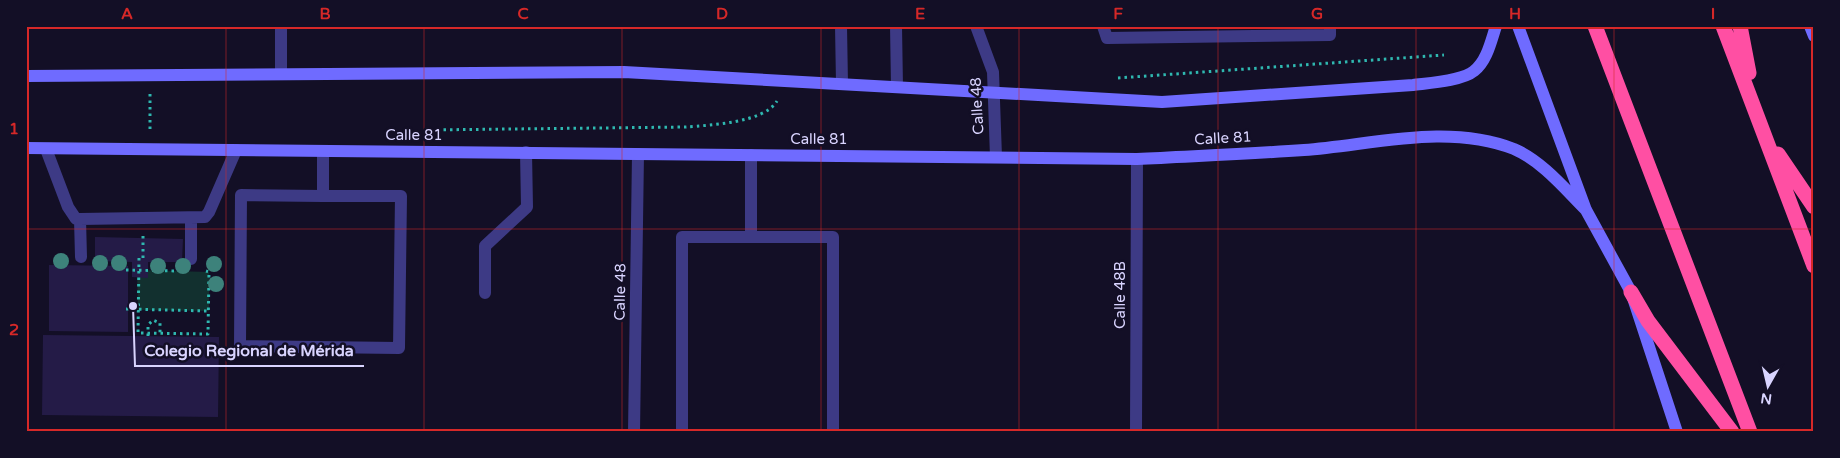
<svg xmlns="http://www.w3.org/2000/svg" width="1840" height="458" font-family="'Varela Round',sans-serif">
<style>
.green{fill:#12302f}
.building{fill:#241b47}
.lines{fill:none;stroke-linecap:round;stroke-linejoin:round}
.path{stroke:#2fb8b0;stroke-width:3;stroke-dasharray:2.5 4;stroke-linecap:butt}
.lane{stroke:#3d3a85;stroke-width:12}
.street{stroke:#3d3a85;stroke-width:12}
.secondary{stroke:#6f6bff;stroke-width:12}
.highway{stroke:#ff4fa3;stroke-width:15}
.tree{fill:#3d827b}
.grid{fill:none;stroke:#d62828;stroke-width:1;stroke-opacity:0.55}
.labels{text-anchor:middle;stroke-width:5;stroke-linejoin:round;paint-order:stroke}
.street-label{font-size:15px;fill:#d9d4ff;stroke:#130f26}
.leader{fill:none;stroke:#d9d4ff;stroke-width:2}
.callout-dot{fill:#d9d4ff;stroke:#130f26;stroke-width:2}
.callout-label{font-size:16px;text-anchor:middle;font-weight:bold;fill:#d9d4ff;stroke:#130f26;stroke-width:5;stroke-linejoin:round;paint-order:stroke}
.neatline{fill:none;stroke:#d62828;stroke-width:2}
.grid-label{font-size:16px;text-anchor:middle;font-weight:bold;fill:#d62828}
</style>
<rect width="100%" height="100%" fill="#130f26"/>
<path class="green" d="M 137,270 L 209,272 L 209,311 L 138,310 Z"/>
<path class="building" d="M 95,237 L 183,239 L 182,262 L 148,262 L 148,278 L 132,277 L 132,262 L 95,261 Z
M 49,265 L 128,266 L 128,332 L 49,331 Z
M 43,335 L 219,337 L 218,417 L 42,415 Z"/>
<g class="lines">
<path class="path" d="M 1118,78 L 1444,55
M 150,94 L 150,131
M 424,130 L 686,127 C 709,125 764,123 777,101
M 139,258 L 138,333 L 208,334 L 209,272 L 206,271
M 143,258 L 143,236
M 126,270 L 178,271
M 126,309 L 209,311
M 148,336 L 148,325 L 153,320 L 160,323 L 160,333"/>
<path class="lane" d="M 841,26 L 842,84
M 896,26 L 897,87
M 1103,26 L 1107,38 L 1330,35 L 1330,26
M 46,149 L 68,207 L 76,219 L 80,219 L 205,217 L 209,212 L 236,150
M 323,196 L 401,196 L 399,348 L 240,346 L 241,195 L 323,196 L 323,151
M 80,219 L 81,257
M 191,219 L 191,259
M 751,237 L 751,155
M 485,293 L 485,246 L 527,207 L 526,152
M 682,432 L 682,237 L 833,237 L 833,432"/>
<path class="street" d="M 976,26 L 993,72 L 996,157
M 281,74 L 281,26
M 634,432 L 638,154
M 1136,432 L 1137,159"/>
<path class="secondary" d="M 1518,26 L 1586,210 L 1631,292 L 1677,432
M 1810,26 L 1814,36
M 26,76 L 624,72 L 1162,102 L 1413,85 C 1428,83 1462,81 1474,71 C 1487,61 1491,41 1496,26
M 26,148 L 1137,159 C 1192,156 1248,154 1304,150 C 1372,145 1447,123 1514,149 C 1542,161 1565,189 1586,210"/>
<path class="highway" d="M 1595,26 L 1750,432
M 1723,26 L 1814,266
M 1740,26 L 1749,73
M 1778,154 L 1814,207
M 1631,292 L 1648,321 L 1732,432"/>
</g>
<g class="tree">
<circle cx="61" cy="261" r="8"/>
<circle cx="100" cy="263" r="8"/>
<circle cx="119" cy="263" r="8"/>
<circle cx="214" cy="264" r="8"/>
<circle cx="158" cy="266" r="8"/>
<circle cx="183" cy="266" r="8"/>
<circle cx="216" cy="284" r="8"/>
</g>
<path class="grid" d="M 226,26 L 226,432M 424,26 L 424,432M 622,26 L 622,432M 821,26 L 821,432M 1019,26 L 1019,432M 1218,26 L 1218,432M 1416,26 L 1416,432M 1614,26 L 1614,432M 26,229 L 1814,229"/>
<g class="labels">
<g class="street-label">
<text transform="translate(977 106) rotate(-93)" y="5">Calle 48</text>
<text x="414" y="140">Calle 81</text>
<text transform="translate(1223 138) rotate(-3)" y="5">Calle 81</text>
<text x="819" y="144">Calle 81</text>
<text transform="translate(620 292) rotate(-89)" y="5">Calle 48</text>
<text transform="translate(1120 295) rotate(-90)" y="5">Calle 48B</text>
</g>
</g>
<path class="leader" d="M133 306L135 366H364"/>
<circle class="callout-dot" cx="133" cy="306" r="5"/>
<g class="callout-label">
<text x="249" y="356">Colegio Regional de Mérida</text>
</g>
<rect width="1840" height="458" fill="none" stroke="#130f26" stroke-width="55"/>
<g transform="translate(1768 386) rotate(188)" stroke="#130f26" stroke-width="4" paint-order="stroke">
<path d="M0-4L9 19L0 12L-9 19Z" fill="#d9d4ff"/>
<text y="-8" font-size="14" font-weight="bold" text-anchor="middle" fill="#d9d4ff">N</text>
</g>
<rect x="28" y="28" width="1784" height="402" class="neatline"/>
<g class="grid-label">
<text x="127" y="19">A</text>
<text x="325" y="19">B</text>
<text x="523" y="19">C</text>
<text x="722" y="19">D</text>
<text x="920" y="19">E</text>
<text x="1118" y="19">F</text>
<text x="1317" y="19">G</text>
<text x="1515" y="19">H</text>
<text x="1713" y="19">I</text>
<text x="14" y="134">1</text>
<text x="14" y="335">2</text>
</g>
</svg>
